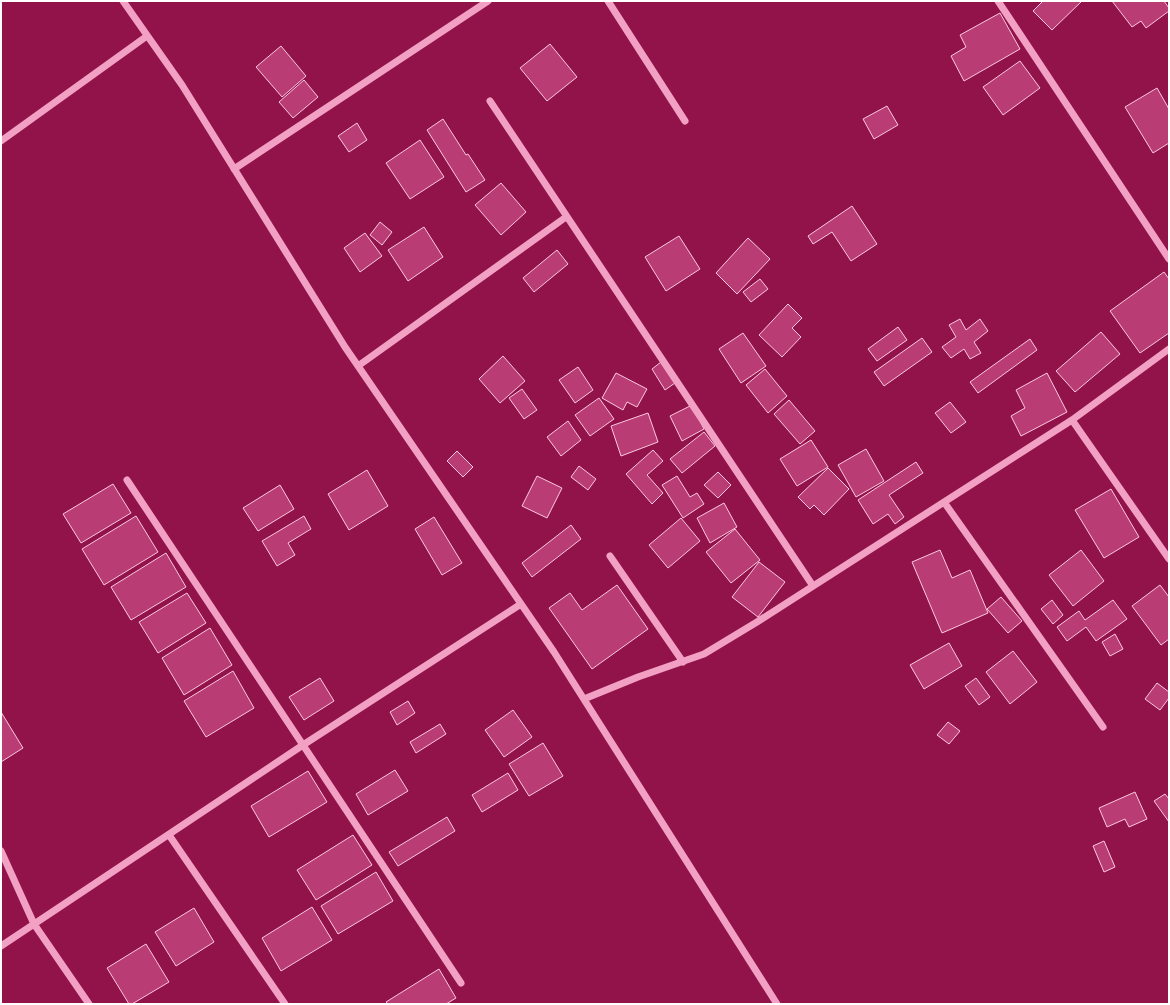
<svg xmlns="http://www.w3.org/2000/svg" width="1170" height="1005" font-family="'DejaVu Sans',sans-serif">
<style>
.building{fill:#ba3c74;stroke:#fcc8e0}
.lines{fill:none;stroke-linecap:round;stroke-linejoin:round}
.minor{stroke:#f2a1c5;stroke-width:7}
</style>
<rect width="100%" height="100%" fill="#92134a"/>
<path class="building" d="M 1043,1 L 1082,1 L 1052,30 L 1033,11 Z
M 1112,1 L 1164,1 L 1169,8 L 1169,11 L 1146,28 L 1141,21 L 1132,27 Z
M 1000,13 L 1020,49 L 964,81 L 951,56 L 966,47 L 960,35 Z
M 550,44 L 577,77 L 547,101 L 520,68 Z
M 281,46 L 306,76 L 282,97 L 256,67 Z
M 1020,61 L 1040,88 L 1003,115 L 983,87 Z
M 304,80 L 318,97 L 293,118 L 279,102 Z
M 1157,88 L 1169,109 L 1169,143 L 1153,153 L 1125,107 Z
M 887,106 L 898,125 L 874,139 L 863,119 Z
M 443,119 L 466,155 L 468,154 L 485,180 L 466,192 L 427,130 Z
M 357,123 L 367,140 L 349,152 L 338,136 Z
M 420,140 L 444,177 L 410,199 L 386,163 Z
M 501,183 L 526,212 L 501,235 L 475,205 Z
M 852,206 L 877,244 L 851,261 L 832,232 L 813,244 L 808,236 Z
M 380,222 L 392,232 L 382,245 L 370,235 Z
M 424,227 L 443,257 L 408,281 L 388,250 Z
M 365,233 L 382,256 L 360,272 L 344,248 Z
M 679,236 L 700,269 L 666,291 L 645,257 Z
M 748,238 L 770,259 L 737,294 L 716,273 Z
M 557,250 L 568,264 L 534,292 L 523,278 Z
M 1164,272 L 1169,279 L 1169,333 L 1140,353 L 1110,311 Z
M 760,279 L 768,289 L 751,302 L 743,292 Z
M 788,304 L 802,318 L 792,328 L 801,337 L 782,357 L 759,335 Z
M 960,319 L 966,330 L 980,319 L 988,331 L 974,342 L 981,353 L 970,359 L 964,349 L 951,358 L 942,347 L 956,337 L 949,325 Z
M 898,327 L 907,340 L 877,361 L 868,349 Z
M 1101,332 L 1120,354 L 1075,392 L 1056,371 Z
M 743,333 L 766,366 L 741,383 L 719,349 Z
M 922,338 L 932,352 L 884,386 L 874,372 Z
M 1030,339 L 1037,350 L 978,393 L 970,382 Z
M 503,356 L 525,381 L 500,403 L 479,379 Z
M 661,362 L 675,383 L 665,390 L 652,369 Z
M 578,367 L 593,390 L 575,403 L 559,380 Z
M 765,369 L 787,396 L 768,413 L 746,385 Z
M 616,373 L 647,389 L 637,407 L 627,402 L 623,410 L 602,398 Z
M 1047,373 L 1067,412 L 1021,436 L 1011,416 L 1025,408 L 1016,390 Z
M 522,389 L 537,410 L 524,419 L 509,398 Z
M 599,398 L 614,419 L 590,436 L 575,415 Z
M 789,400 L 815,431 L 800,444 L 774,414 Z
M 950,402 L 966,422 L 951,433 L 935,413 Z
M 692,405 L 704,429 L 682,441 L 670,416 Z
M 648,413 L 658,442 L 621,456 L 611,426 Z
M 568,421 L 581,440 L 561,456 L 547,437 Z
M 704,432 L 715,446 L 682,473 L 670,459 Z
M 811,440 L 828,467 L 797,486 L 780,459 Z
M 866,449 L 884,481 L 856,497 L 838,465 Z
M 653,450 L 663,461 L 647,475 L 663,493 L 652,504 L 626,474 Z
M 457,451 L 473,467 L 463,477 L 447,461 Z
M 916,462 L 923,473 L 889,495 L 904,517 L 895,524 L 888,514 L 873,524 L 858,500 Z
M 579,466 L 596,479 L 588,490 L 571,477 Z
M 828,468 L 849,489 L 824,515 L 814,505 L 810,509 L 798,497 Z
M 367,470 L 388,506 L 349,530 L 328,494 Z
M 718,472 L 731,485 L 718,498 L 704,485 Z
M 537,476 L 562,488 L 547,518 L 522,506 Z
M 677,476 L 690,497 L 697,493 L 704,504 L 683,518 L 662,485 Z
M 113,484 L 131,513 L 81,543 L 63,514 Z
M 280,485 L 294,509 L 258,531 L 243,508 Z
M 1111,489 L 1139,537 L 1104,558 L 1075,510 Z
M 724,503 L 737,527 L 710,543 L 697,518 Z
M 136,516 L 158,552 L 104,585 L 82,549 Z
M 304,516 L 311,529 L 288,543 L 295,555 L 277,566 L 262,541 Z
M 434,517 L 462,563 L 442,575 L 415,529 Z
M 681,518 L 700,541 L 668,568 L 649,545 Z
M 571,525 L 581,539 L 532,577 L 522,563 Z
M 735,529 L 760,560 L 731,583 L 706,552 Z
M 940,550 L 952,578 L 970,570 L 988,613 L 942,633 L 912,562 Z
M 1081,550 L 1104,581 L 1073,606 L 1049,575 Z
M 166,553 L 186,587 L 131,620 L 111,587 Z
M 759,562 L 785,582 L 758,617 L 732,597 Z
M 617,585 L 648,629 L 592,669 L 549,608 L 570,593 L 582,610 Z
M 1160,585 L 1169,597 L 1169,639 L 1161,645 L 1132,606 Z
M 187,593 L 206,623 L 158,653 L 139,622 Z
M 1001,597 L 1022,621 L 1008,633 L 987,609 Z
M 1052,600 L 1063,615 L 1053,624 L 1041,609 Z
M 1113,600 L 1127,619 L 1096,641 L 1086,627 L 1067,641 L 1057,627 L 1079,611 L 1085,620 Z
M 210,628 L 232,665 L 184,695 L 162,658 Z
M 1115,634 L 1123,649 L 1110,656 L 1102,642 Z
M 949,643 L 962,666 L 924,689 L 910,665 Z
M 1013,651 L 1037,682 L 1010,704 L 986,672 Z
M 233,671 L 254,708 L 206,737 L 184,701 Z
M 320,678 L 334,701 L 304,720 L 289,697 Z
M 976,678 L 990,697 L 979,705 L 965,686 Z
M 1157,683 L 1169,692 L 1169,698 L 1160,710 L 1145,699 Z
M 408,701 L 415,713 L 397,725 L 390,712 Z
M 513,710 L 532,737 L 504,757 L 485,730 Z
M 1,712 L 23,748 L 1,762 Z
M 948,722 L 960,731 L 949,744 L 937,735 Z
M 440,724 L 446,734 L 416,753 L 410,742 Z
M 543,743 L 563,776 L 529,796 L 509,764 Z
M 395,770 L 408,791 L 368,815 L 356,794 Z
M 308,771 L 327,802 L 269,837 L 251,806 Z
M 508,773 L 518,790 L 482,812 L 472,795 Z
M 1135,792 L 1147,819 L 1129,827 L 1125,819 L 1107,827 L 1099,808 Z
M 1165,794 L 1169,799 L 1169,822 L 1154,801 Z
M 447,817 L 455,831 L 398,866 L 389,852 Z
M 353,835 L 372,865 L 316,900 L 297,870 Z
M 1104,841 L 1115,867 L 1104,872 L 1093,846 Z
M 376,872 L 393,901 L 338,934 L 321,906 Z
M 312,907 L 332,940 L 281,971 L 262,938 Z
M 194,908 L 214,942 L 176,966 L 155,932 Z
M 146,944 L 169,982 L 132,1004 L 129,1004 L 107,968 Z
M 439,969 L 456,998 L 446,1004 L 388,1004 L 386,1002 Z"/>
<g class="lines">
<path class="minor" d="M 123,1 L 182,85 L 345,347 L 554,652 L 777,1004
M 608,1 L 685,121
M 998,1 L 1169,259
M 490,101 L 813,586
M 1,141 L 147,36
M 234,169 L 488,1
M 358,366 L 566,217
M 1072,420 L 1169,559
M 127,480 L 461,983
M 944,502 L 1103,727
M 610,556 L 683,662
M 584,699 L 638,677 L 704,654 L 757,622 L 1072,420 L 1169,349
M 169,835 L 285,1004
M 1,851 L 34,924 L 89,1004
M 1,946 L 303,745 L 521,604"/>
</g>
<rect width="1170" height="1005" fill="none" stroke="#ffffff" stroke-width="4"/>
</svg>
